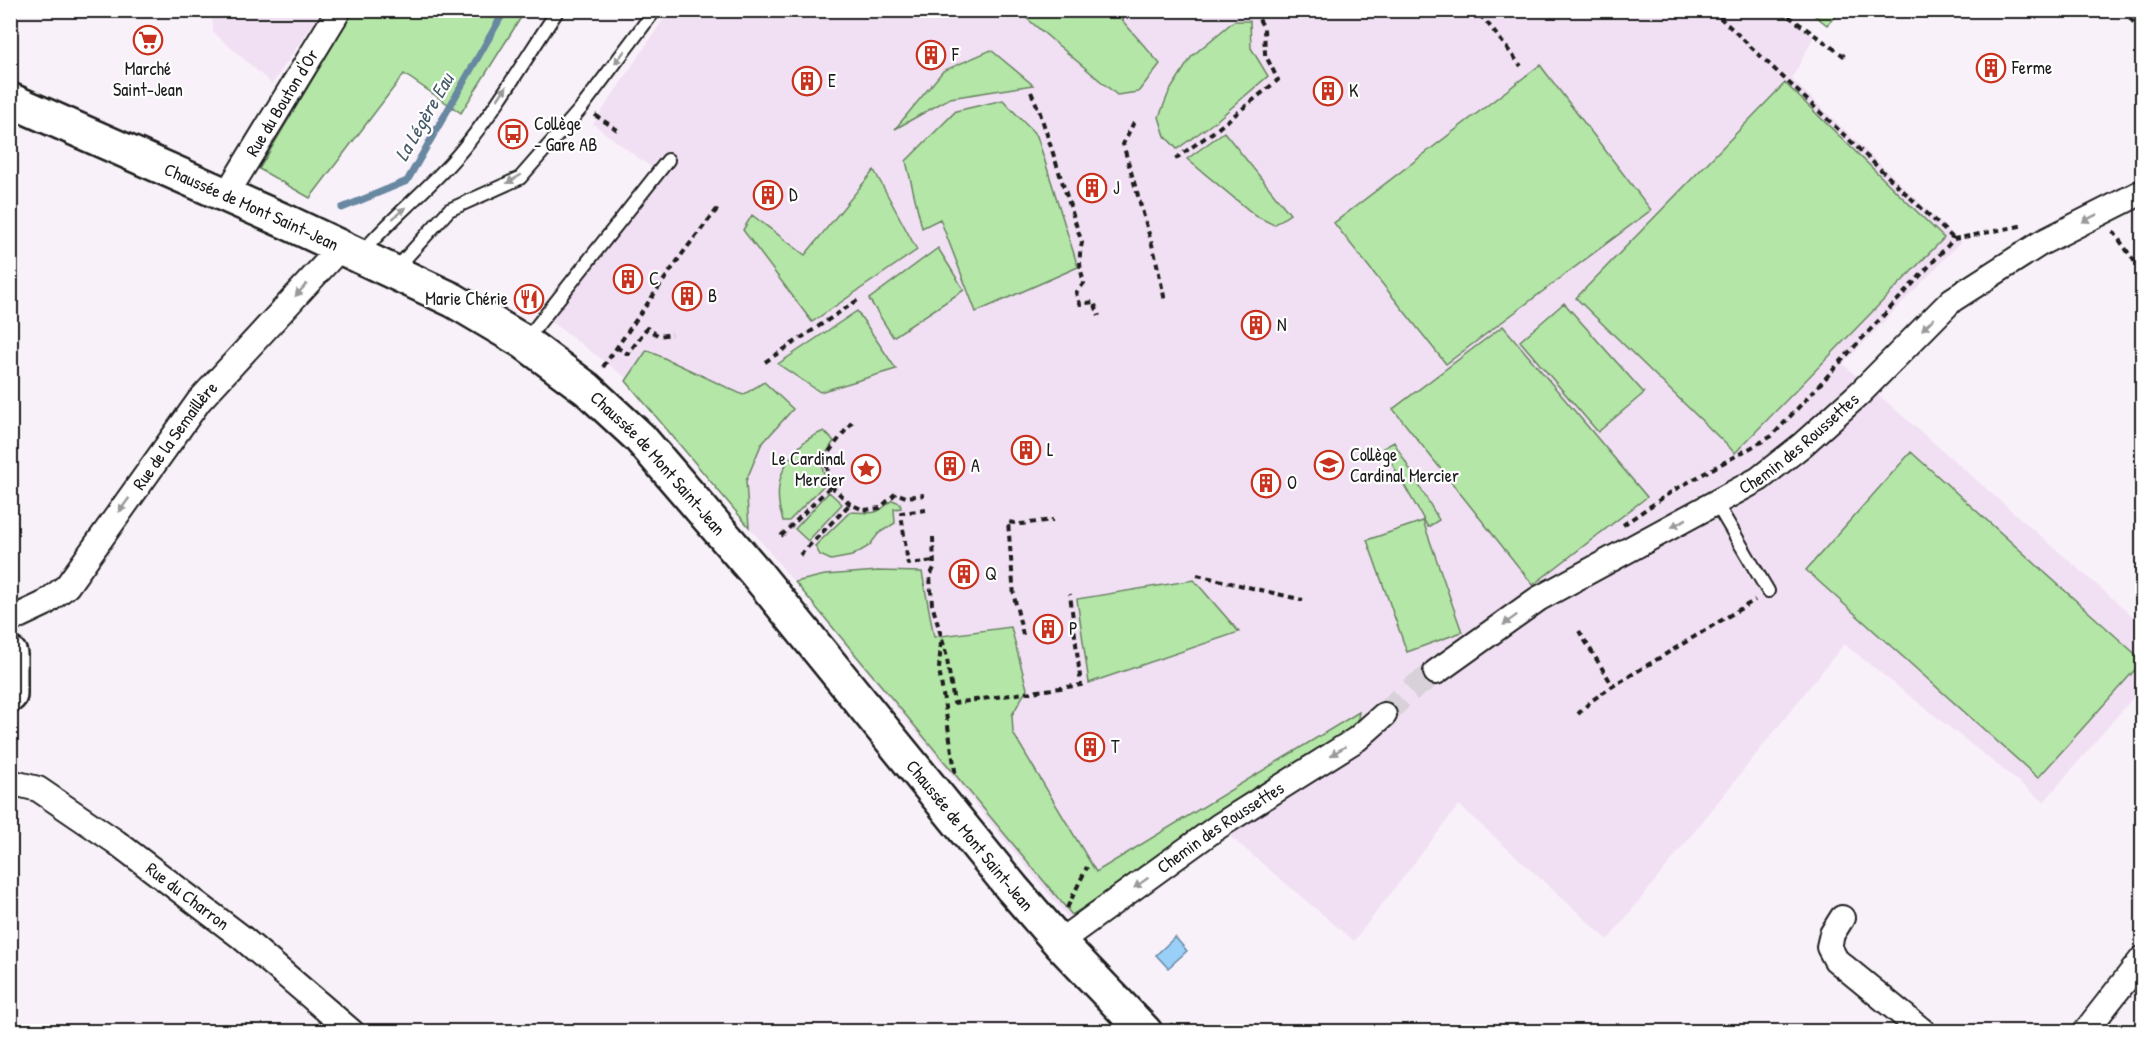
<svg xmlns="http://www.w3.org/2000/svg" width="2153" height="1042" font-family="'Patrick Hand',sans-serif">
<style>
.built{fill:#f1e0f3}
.green{fill:#b3e6a7;stroke:#688162;stroke-width:1.5}
.water{fill:#9acff8;stroke:#6887a0;stroke-width:1.5}
.lines{fill:none;stroke-linecap:round;stroke-linejoin:round}
.stream{stroke:#6887a0;stroke-width:7}
.street-tunnel{stroke:#d8d1d9;stroke-width:24;stroke-dasharray:24 12;stroke-linecap:butt}
.lane-casing{stroke:#1c1c1c;stroke-width:16}
.street-casing{stroke:#1c1c1c;stroke-width:28}
.secondary-casing{stroke:#1c1c1c;stroke-width:38}
.path{stroke:#1c1c1c;stroke-width:4;stroke-dasharray:6 4.5;stroke-linecap:butt}
.lane{stroke:#fff;stroke-width:12}
.street{stroke:#fff;stroke-width:24}
.secondary{stroke:#fff;stroke-width:33}
.oneway{fill:#999}
.labels{text-anchor:middle;stroke-width:4.5;stroke-linejoin:round;paint-order:stroke}
.poi-label{font-size:18px;fill:#1c1c1c;stroke:#fff;text-anchor:start}
.street-label{font-size:18px;fill:#1c1c1c;stroke:#fff}
.water-label{font-size:20px;font-style:italic;fill:#485b69;stroke:#fff}
</style>
<rect width="100%" height="100%" fill="#f9f1fa"/>
<filter id="ink" filterUnits="userSpaceOnUse"><feTurbulence type="fractalNoise" baseFrequency=".0167" numOctaves="2"/><feDisplacementMap in="SourceGraphic" scale="12" xChannelSelector="R" yChannelSelector="G"/><feConvolveMatrix kernelMatrix="1 2 1 2 8 2 1 2 1" color-interpolation-filters="sRGB"/></filter>
<g filter="url(#ink)">
<path class="built" d="M 212,11 L 212,10 L 322,11 L 272,84 L 213,32 Z
M 669,11 L 1782,11 L 1814,36 L 1792,79 L 1961,242 L 1843,364 L 2142,624 L 2142,687 L 2044,802 L 1844,644 L 1608,940 L 1459,805 L 1354,941 L 1219,827 L 1070,920 L 628,379 L 539,313 L 656,171 L 593,124 Z"/>
<path class="green" d="M 353,11 L 525,11 L 461,113 L 404,74 L 310,198 L 259,169 Z
M 1018,11 L 1114,11 L 1160,64 L 1138,92 L 1117,95 Z
M 1809,11 L 1840,11 L 1827,25 Z
M 1234,21 L 1250,21 L 1251,48 L 1268,76 L 1216,121 L 1177,149 L 1165,136 L 1159,117 L 1169,92 L 1192,56 Z
M 991,50 L 1033,85 L 950,98 L 895,129 L 943,71 Z
M 1540,65 L 1651,210 L 1446,364 L 1334,223 Z
M 1785,83 L 1944,238 L 1735,453 L 1576,298 Z
M 1003,100 L 1037,136 L 1078,267 L 976,312 L 940,219 L 922,228 L 906,161 L 956,111 Z
M 1224,132 L 1290,214 L 1274,225 L 1256,216 L 1187,159 Z
M 874,170 L 917,250 L 812,322 L 743,230 L 752,215 L 805,255 Z
M 938,248 L 964,290 L 893,337 L 869,299 Z
M 1564,303 L 1644,393 L 1598,432 L 1520,341 Z
M 857,311 L 896,369 L 820,392 L 778,364 Z
M 1503,326 L 1647,497 L 1533,585 L 1393,409 Z
M 647,350 L 743,395 L 764,382 L 793,409 L 761,445 L 746,481 L 749,527 L 626,381 Z
M 824,431 L 834,441 L 821,462 L 826,483 L 789,521 L 783,521 C 773,491 779,465 803,443 C 808,438 817,434 824,431 Z
M 1394,442 L 1439,520 L 1428,527 L 1383,448 Z
M 1911,452 L 2142,660 L 2142,662 L 2038,778 L 1806,570 Z
M 829,492 L 842,504 L 808,541 L 795,529 Z
M 892,500 L 900,503 L 901,508 L 894,509 L 895,523 L 879,533 L 869,546 L 852,556 L 831,560 L 820,555 L 815,546 L 850,512 C 873,512 873,518 892,500 Z
M 1423,521 L 1462,632 L 1407,652 L 1367,540 Z
M 878,571 L 922,572 L 934,637 L 1011,627 L 1027,689 L 1012,715 L 1013,733 L 1096,872 L 1359,712 L 1356,730 L 1072,915 L 795,582 L 825,575 Z
M 1194,580 L 1239,632 L 1089,683 L 1077,599 Z"/>
<path class="water" d="M 1175,937 L 1187,951 L 1168,968 L 1156,955 Z"/>
<g class="lines">
<path class="stream" d="M 342,208 L 407,181 L 505,10"/>
<path class="street-tunnel" d="M 1384,715 L 1406,693 L 1436,672"/>
<g class="lane-casing">
<path id="lane" d="M 360,255 C 391,217 431,188 462,150 C 497,108 527,56 558,10
M 395,270 L 449,210 L 520,178 L 583,106 L 655,10
M 525,341 L 668,160
M 1716,503 L 1768,591"/>
</g>
<g class="street-casing">
<g id="street">
<path id="s1" d="M 226,195 L 339,10"/>
<path id="s2" d="M 10,620 L 44,604 L 67,586 L 199,401 L 341,247"/>
<path id="s3" d="M 1436,672 L 1538,599 L 1759,479 L 1802,445 L 1860,393 L 1952,300 L 2041,243 L 2142,192"/>
<path id="s4" d="M 10,782 L 38,789 L 116,842 L 240,936 L 352,1032"/>
<path d="M 1842,918 L 1832,934 L 1829,947 L 1836,960 L 1924,1032"/>
<path id="s5" d="M 1059,942 L 1219,826 L 1357,739 L 1384,715"/>
<path d="M 2085,1032 L 2142,959"/>
</g>
</g>
<g class="secondary-casing">
<g id="secondary">
<path id="s6" d="M 10,100 L 289,223 L 453,300 L 524,342 L 587,389 L 640,438 L 756,573 L 1012,888 L 1059,942 L 1145,1032"/>
<path d="M 10,654 L 10,695"/>
</g>
</g>
<path class="path" d="M 1594,10 L 1595,10
M 1712,10 L 1954,239
M 1780,10 L 1848,59
M 2123,10 L 2142,32
M 1479,15 L 1485,20 L 1521,66
M 1031,92 L 1039,110 L 1082,243 C 1078,258 1080,268 1084,283 L 1076,293 L 1080,304 L 1094,302 L 1099,316
M 595,115 L 619,131
M 1134,122 L 1123,144 L 1155,255 L 1165,301
M 1175,159 L 1216,130 L 1278,80 L 1265,54 L 1264,28 L 1254,10
M 2113,231 L 2142,272
M 616,347 L 628,354 L 647,328 L 659,336 L 672,334
M 765,362 L 861,298
M 603,367 L 685,250 L 719,207
M 852,422 L 825,457 L 831,486 L 850,504 L 864,510 L 880,508 L 896,493 L 906,497 L 924,495
M 926,510 L 901,513 L 908,564 L 934,561
M 1623,525 L 1674,490 L 1772,436 L 1954,239 L 2025,225
M 781,536 L 831,486
M 933,537 L 934,568 L 930,576 L 932,604 L 946,653 L 954,703 L 1081,685 L 1070,594
M 800,555 L 850,504
M 2142,557 L 2141,558 L 2142,561
M 1197,575 L 1303,600
M 1579,631 L 1613,686
M 1023,635 L 1014,596 L 1008,522 L 1021,524 L 1053,520
M 941,642 L 939,669 L 956,777
M 1578,714 L 1591,701 L 1613,686 L 1755,600
M 1067,908 L 1087,867
M 1170,1024 L 1178,1032"/>
<use href="#lane" class="lane"/>
<use href="#street" class="street"/>
<use href="#secondary" class="secondary"/>
</g>
<defs><path id="oneway-solid" d="M-6-.8H1V-3.2L6.5 0L1 3.2V.8H-6Z" transform="scale(1.5)"/></defs>
<g class="oneway">
<use href="#oneway-solid" transform="translate(620 57) rotate(127)"/>
<use href="#oneway-solid" transform="translate(502 93) rotate(-56)"/>
<use href="#oneway-solid" transform="translate(514 179) rotate(150)"/>
<use href="#oneway-solid" transform="translate(399 213) rotate(-42)"/>
<use href="#oneway-solid" transform="translate(2090 218) rotate(153)"/>
<use href="#oneway-solid" transform="translate(301 290) rotate(133)"/>
<use href="#oneway-solid" transform="translate(1928 324) rotate(135)"/>
<use href="#oneway-solid" transform="translate(124 505) rotate(126)"/>
<use href="#oneway-solid" transform="translate(1679 523) rotate(151)"/>
<use href="#oneway-solid" transform="translate(1510 620) rotate(144)"/>
<use href="#oneway-solid" transform="translate(1338 751) rotate(148)"/>
<use href="#oneway-solid" transform="translate(1141 883) rotate(145)"/>
</g>
</g>
<defs>
<g id="supermarket-ring" transform="scale(1.5)"><circle r="9.5" fill="#fff" stroke="#c8321e" stroke-width="1.5"/><path d="M-6-5.5h2.5l.6 2H6L4.5 2H-2.5L-4.4-4H-6ZM-1.5 3.2a1.3 1.3 0 1 0 .1 0ZM3 3.2a1.3 1.3 0 1 0 .1 0Z" fill="#c8321e"/></g>
<g id="building-ring" transform="scale(1.5)"><circle r="9.5" fill="#fff" stroke="#c8321e" stroke-width="1.5"/><path d="M-4-6H4V6H1V3H-1V6H-4ZM-2.5-4.3h1.7v1.8h-1.7ZM.8-4.3h1.7v1.8H.8ZM-2.5-1h1.7V.8h-1.7ZM.8-1h1.7V.8H.8Z" fill="#c8321e"/></g>
<g id="bus-ring" transform="scale(1.5)"><circle r="9.5" fill="#fff" stroke="#c8321e" stroke-width="1.5"/><path d="M-5-6H5V4H4V6H2V4H-2V6H-4V4H-5ZM-3.5-4V0h7V-4ZM-3.5 1.2v1.5H-2V1.2ZM2 1.2v1.5H3.5V1.2Z" fill="#c8321e"/></g>
<g id="restaurant-ring" transform="scale(1.5)"><circle r="9.5" fill="#fff" stroke="#c8321e" stroke-width="1.5"/><path d="M-5-6h1v4h1v-4h1v4h1v-4h1v5L-1.5 .5V6h-2V.5L-5-1ZM5-6V6H3V1.5H1.5Q1.5-4 5-6Z" fill="#c8321e"/></g>
<g id="school-ring" transform="scale(1.5)"><circle r="9.5" fill="#fff" stroke="#c8321e" stroke-width="1.5"/><path d="M0-5L7-2L0 1L-7-2ZM-4 1L0 2.5L4 1V4Q0 6-4 4Z" fill="#c8321e"/></g>
<g id="sight-ring" transform="scale(1.5)"><circle r="9.5" fill="#fff" stroke="#c8321e" stroke-width="1.5"/><path d="M0-6L1.8-2.2L6-1.7L2.9 1.2L3.7 5.4L0 3.3L-3.7 5.4L-2.9 1.2L-6-1.7L-1.8-2.2Z" fill="#c8321e"/></g>
</defs>
<g fill-rule="evenodd">
<use href="#supermarket-ring" x="148" y="40"/>
<use href="#building-ring" x="931" y="55"/>
<use href="#building-ring" x="1991" y="68"/>
<use href="#building-ring" x="807" y="81"/>
<use href="#building-ring" x="1328" y="91"/>
<use href="#bus-ring" x="513" y="134"/>
<use href="#building-ring" x="1092" y="188"/>
<use href="#building-ring" x="768" y="195"/>
<use href="#building-ring" x="628" y="279"/>
<use href="#building-ring" x="687" y="296"/>
<use href="#restaurant-ring" x="529" y="299"/>
<use href="#building-ring" x="1256" y="325"/>
<use href="#building-ring" x="1026" y="450"/>
<use href="#school-ring" x="1329" y="465"/>
<use href="#building-ring" x="950" y="466"/>
<use href="#sight-ring" x="866" y="469"/>
<use href="#building-ring" x="1266" y="483"/>
<use href="#building-ring" x="964" y="574"/>
<use href="#building-ring" x="1048" y="629"/>
<use href="#building-ring" x="1090" y="747"/>
</g>
<g class="labels">
<g class="poi-label">
<text x="952" y="61">F</text>
<text x="2012" y="74">Ferme</text>
<text x="148" y="75" text-anchor="middle">Marché<tspan x="148" dy="21">Saint-Jean</tspan></text>
<text x="828" y="87">E</text>
<text x="1349" y="97">K</text>
<text x="534" y="130">Collège<tspan x="534" dy="21">- Gare AB</tspan></text>
<text x="1113" y="194">J</text>
<text x="789" y="201">D</text>
<text x="649" y="285">C</text>
<text x="708" y="302">B</text>
<text x="508" y="305" text-anchor="end">Marie Chérie</text>
<text x="1277" y="331">N</text>
<text x="1047" y="456">L</text>
<text x="1350" y="461">Collège<tspan x="1350" dy="21">Cardinal Mercier</tspan></text>
<text x="845" y="465" text-anchor="end">Le Cardinal<tspan x="845" dy="21">Mercier</tspan></text>
<text x="971" y="472">A</text>
<text x="1287" y="489">O</text>
<text x="985" y="580">Q</text>
<text x="1069" y="635">P</text>
<text x="1111" y="753">T</text>
</g>
<g class="street-label">
<text dy="6" stroke="none"><textPath href="#s1" startOffset="108">Rue du Bouton d'Or</textPath></text>
<text dy="6" stroke="none"><textPath href="#s6" startOffset="264">Chaussée de Mont Saint-Jean</textPath></text>
<text dy="6" stroke="none"><textPath href="#s2" startOffset="252">Rue de la Semaillère</textPath></text>
<text dy="6" stroke="none"><textPath href="#s3" startOffset="430">Chemin des Roussettes</textPath></text>
<text dy="6" stroke="none"><textPath href="#s6" startOffset="750">Chaussée de Mont Saint-Jean</textPath></text>
<text dy="6" stroke="none"><textPath href="#s5" startOffset="198">Chemin des Roussettes</textPath></text>
<text dy="6" stroke="none"><textPath href="#s6" startOffset="1236">Chaussée de Mont Saint-Jean</textPath></text>
<text dy="6" stroke="none"><textPath href="#s4" startOffset="213">Rue du Charron</textPath></text>
</g>
<g class="water-label">
<text transform="translate(424 117) rotate(-60)" y="7">La Légère Eau</text>
</g>
</g>
<rect width="2153" height="1042" fill="none" stroke="#fff" stroke-width="36"/>
<rect x="18" y="18" width="2117" height="1006" fill="none" stroke="#1c1c1c" stroke-width="2" filter="url(#ink)"/>
</svg>
